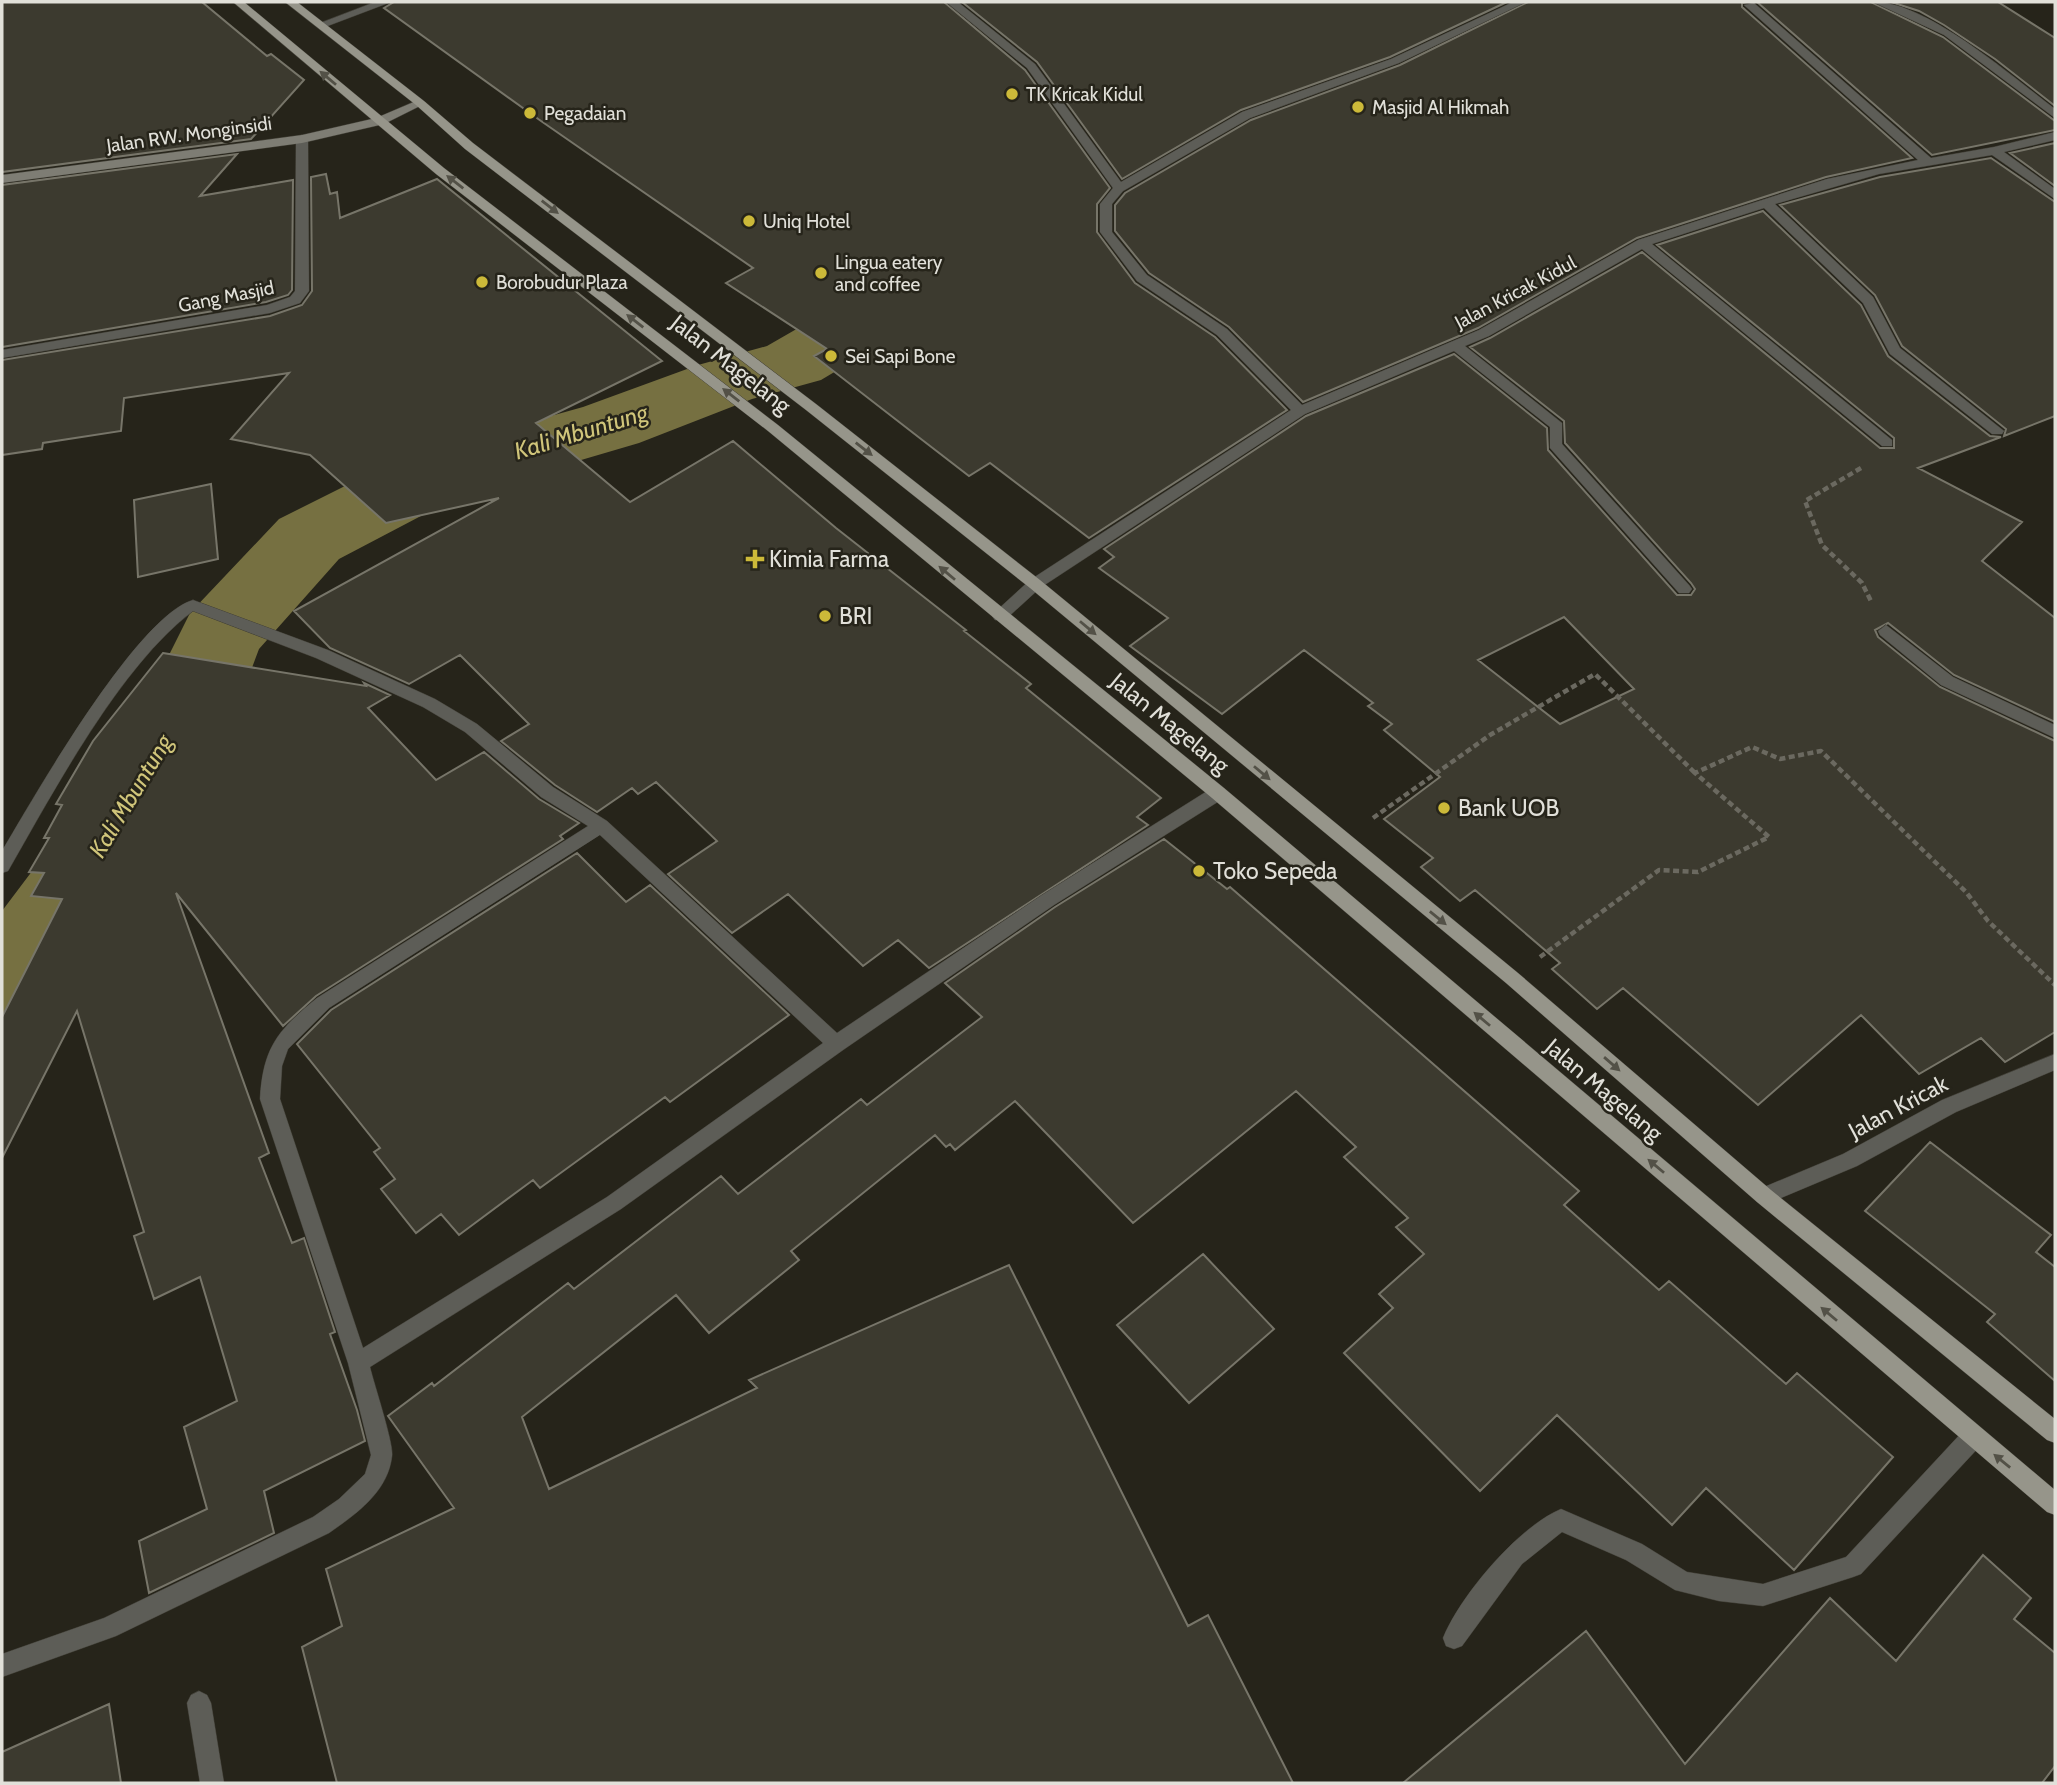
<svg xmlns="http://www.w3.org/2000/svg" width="2057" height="1785" font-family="Cabin,sans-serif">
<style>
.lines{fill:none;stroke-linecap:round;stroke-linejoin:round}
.river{fill:#767041;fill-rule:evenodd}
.building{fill:#3c3a2f;stroke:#777569;stroke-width:2;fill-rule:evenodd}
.service-casing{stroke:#403e35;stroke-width:1}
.minor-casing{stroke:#403e35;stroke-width:1}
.secondary-casing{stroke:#403e35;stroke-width:1}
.primary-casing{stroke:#403e35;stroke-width:1}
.path{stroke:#6b6960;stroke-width:4.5;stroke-dasharray:6 3.5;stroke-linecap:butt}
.service{fill:#5d5d57;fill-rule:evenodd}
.minor{fill:#5d5d57;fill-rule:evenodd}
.secondary{fill:#7e7d74;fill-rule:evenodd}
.primary{fill:#96958a;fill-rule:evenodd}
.oneway{fill:#535147}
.poi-dot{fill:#ccb939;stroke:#26241a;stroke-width:2.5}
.labels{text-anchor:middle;stroke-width:5;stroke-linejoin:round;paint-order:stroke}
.far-poi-label{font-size:19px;fill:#e1e0d9;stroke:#26241a;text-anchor:start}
.far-street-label{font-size:19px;fill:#e1e0d9;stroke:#26241a}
.street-label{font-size:23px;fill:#e1e0d9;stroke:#26241a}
.poi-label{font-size:23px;fill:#e1e0d9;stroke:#26241a;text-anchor:start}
.water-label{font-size:24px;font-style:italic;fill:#d0c57a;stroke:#26241a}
</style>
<rect width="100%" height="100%" fill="#26241a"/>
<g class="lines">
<path class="river" d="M 939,256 L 965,262 L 975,278 L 965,294 L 821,380 L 752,399 L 639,443 L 459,496 L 339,559 L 259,649 L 250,673 L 116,906 L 38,1018 L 2,1031 L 2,911 L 48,850 L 164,665 L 190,613 L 279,519 L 401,458 L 583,407 L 698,365 L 767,346 L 913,262 Z"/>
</g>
<path class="building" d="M 2,2 L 202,2 L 267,56 L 271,54 L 304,80 L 251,139 L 2,172 Z
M 394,2 L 944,2 L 1025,70 L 1110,188 L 1097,204 L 1097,232 L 1135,283 L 1215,337 L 1287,410 L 1089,538 L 990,463 L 969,476 L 921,439 L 814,356 L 827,349 L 726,283 L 753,268 L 541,121 L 384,8 Z
M 962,2 L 1507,2 L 1390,57 L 1241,110 L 1122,179 L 1037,62 Z
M 1528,2 L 1747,2 L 1742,3 L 1742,7 L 1912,158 L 1826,177 L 1637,238 L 1478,328 L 1303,402 L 1229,327 L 1149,273 L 1115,231 L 1115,205 L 1125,193 L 1251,120 L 1400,65 Z
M 1757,2 L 1871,2 L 1943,37 L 2055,121 L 2055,130 L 1932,155 Z
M 1891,2 L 1998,2 L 2055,38 L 2055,106 L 1995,59 L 1944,25 L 1919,11 Z
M 2055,143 L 2055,186 L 2010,153 Z
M 237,154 L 200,196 L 293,180 L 292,290 L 288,295 L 266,302 L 2,347 L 2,185 Z
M 1991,158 L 2055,202 L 2055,416 L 2004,436 L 2006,429 L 1902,346 L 1875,295 L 1780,205 L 1880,177 Z
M 326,174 L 330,194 L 337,192 L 340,218 L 437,179 L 662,361 L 536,423 L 630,502 L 733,441 L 836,528 L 966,630 L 964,631 L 1031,684 L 1026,688 L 1161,798 L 1137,817 L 1148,825 L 929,968 L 898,940 L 863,966 L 788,894 L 732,933 L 668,874 L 717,841 L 656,782 L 638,794 L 632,788 L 597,812 L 555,785 L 501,741 L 529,724 L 460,655 L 409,684 L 330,648 L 294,611 L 499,498 L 386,523 L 310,455 L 231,439 L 289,373 L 124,398 L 121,431 L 43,443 L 42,449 L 2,455 L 2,360 L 270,316 L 302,305 L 312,291 L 311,177 Z
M 1763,211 L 1861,305 L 1888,356 L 1990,436 L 2001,437 L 1918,468 L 2022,522 L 1982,561 L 2055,618 L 2055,722 L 1954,675 L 1888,623 L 1875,630 L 1878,637 L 1940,687 L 2055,741 L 2055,1032 L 2005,1062 L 1981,1038 L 1919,1074 L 1861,1015 L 1758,1105 L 1623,988 L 1597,1009 L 1552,969 L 1560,963 L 1475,890 L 1460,901 L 1421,867 L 1433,858 L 1384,819 L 1440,777 L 1384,730 L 1392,724 L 1368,706 L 1373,703 L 1304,650 L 1222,714 L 1130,646 L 1168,618 L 1099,568 L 1114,557 L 1104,549 L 1306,416 L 1454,354 L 1547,428 L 1548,450 L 1677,595 L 1691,595 L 1695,589 L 1691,583 L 1565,443 L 1564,421 L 1470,347 L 1490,338 L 1642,252 L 1880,448 L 1894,448 L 1894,438 L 1657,245 ZM 1564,617 L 1634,689 L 1560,724 L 1478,660 Z
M 211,484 L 218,559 L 138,577 L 134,500 Z
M 163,653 L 366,686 L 364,683 L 390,695 L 368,708 L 436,780 L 484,752 L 539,799 L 579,823 L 560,836 L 563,839 L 316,996 L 283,1026 L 176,893 L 269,1153 L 259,1158 L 292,1243 L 304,1238 L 335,1332 L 330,1334 L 357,1410 L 365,1441 L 264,1491 L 274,1533 L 149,1593 L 139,1541 L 207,1509 L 184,1427 L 237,1401 L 200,1277 L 154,1299 L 134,1236 L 144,1232 L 77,1011 L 2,1158 L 2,1017 L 62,899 L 31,896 L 44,873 L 29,872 L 49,838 L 44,838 L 62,805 L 56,804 L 93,741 Z
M 1164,839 L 1227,889 L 1230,887 L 1579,1191 L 1564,1205 L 1659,1290 L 1669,1281 L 1786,1384 L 1797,1373 L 1893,1457 L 1794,1570 L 1706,1488 L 1672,1525 L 1557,1415 L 1480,1491 L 1344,1353 L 1393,1308 L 1379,1294 L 1424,1254 L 1396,1227 L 1408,1218 L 1344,1157 L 1356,1147 L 1296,1091 L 1133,1223 L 1015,1101 L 955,1150 L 950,1144 L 946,1147 L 935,1135 L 791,1251 L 799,1260 L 709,1333 L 676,1295 L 522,1417 L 549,1489 L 757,1388 L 749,1380 L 1009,1265 L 1188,1626 L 1208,1615 L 1293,1783 L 337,1783 L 302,1647 L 342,1626 L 326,1569 L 454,1508 L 388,1416 L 432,1383 L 434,1386 L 568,1283 L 574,1289 L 721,1176 L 738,1194 L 861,1099 L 867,1105 L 982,1017 L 945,983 L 1055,907 Z
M 577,853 L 626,902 L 650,885 L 789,1015 L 670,1102 L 665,1097 L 540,1188 L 533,1180 L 459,1235 L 441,1214 L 416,1233 L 381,1189 L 395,1179 L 374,1152 L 380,1148 L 297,1044 L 331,1010 Z
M 1930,1142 L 2051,1235 L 2036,1252 L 2055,1267 L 2055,1381 L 1987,1322 L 1995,1314 L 1865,1211 Z
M 1203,1254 L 1274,1329 L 1189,1403 L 1117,1325 Z
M 1983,1555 L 2031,1598 L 2014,1619 L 2055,1653 L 2055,1766 L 2042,1783 L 1403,1783 L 1586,1631 L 1685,1764 L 1830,1598 L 1896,1661 Z
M 109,1704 L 121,1783 L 2,1783 L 2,1752 Z"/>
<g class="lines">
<g class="service-casing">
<path id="service" d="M 1973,1426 L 1981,1429 L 1984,1437 L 1981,1445 L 1861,1574 L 1853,1577 L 1763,1606 L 1719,1601 L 1675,1590 L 1626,1560 L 1562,1532 L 1522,1564 L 1462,1646 L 1454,1649 L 1446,1646 L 1443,1638 C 1460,1596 1518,1527 1561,1509 L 1642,1544 L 1687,1572 L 1763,1584 L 1846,1557 L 1965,1429 Z
M 199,1691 L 207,1695 L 211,1703 L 224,1783 L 200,1783 L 187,1703 L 191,1695 Z"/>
</g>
<g class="minor-casing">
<path id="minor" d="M 375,2 L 391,2 L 325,27 L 315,25 Z
M 946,2 L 958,2 L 1035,64 L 1121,182 L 1242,112 L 1391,59 L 1513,2 L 1526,2 L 1399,63 L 1250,118 L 1123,191 L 1112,204 L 1112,232 L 1147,275 L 1227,329 L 1302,405 L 1479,330 L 1638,240 L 1827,179 L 1918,160 L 1744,5 L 1754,3 L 1931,158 L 1994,147 L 2055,132 L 2055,140 L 2004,152 L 2055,189 L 2055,199 L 1992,155 L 1879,174 L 1775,204 L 1873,297 L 1900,348 L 2004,431 L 2002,434 L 1992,434 L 1890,354 L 1863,303 L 1764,208 L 1652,244 L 1892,440 L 1892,446 L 1882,446 L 1642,249 L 1489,336 L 1465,346 L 1562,423 L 1562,444 L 1689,585 L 1692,589 L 1689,593 L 1679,593 L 1550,448 L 1550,427 L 1454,351 L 1305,414 L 1040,588 L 1005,620 L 995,620 L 992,616 L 995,612 L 1030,580 L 1291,410 L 1217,335 L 1137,281 L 1100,232 L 1100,204 L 1113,188 L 1027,68 Z
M 1873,2 C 1925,0 2014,78 2055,109 L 2055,118 L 1944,35 Z
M 302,135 L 308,139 L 309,291 L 300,303 L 270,313 L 2,358 L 2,350 L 267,305 L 290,297 L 295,291 L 296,139 Z
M 193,600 L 328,650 L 435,699 L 477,724 L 553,787 L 607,821 L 837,1033 L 1042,895 L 1212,788 L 1224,788 L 1226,793 L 1224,798 L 1054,905 L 843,1050 L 621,1209 L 370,1367 C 374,1384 394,1444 392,1456 C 388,1492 356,1514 329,1533 L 116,1636 L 2,1677 L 2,1654 L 104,1618 L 313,1517 L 339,1499 L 365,1474 L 371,1455 L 348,1363 L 260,1099 C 263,1047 278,1030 317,998 L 588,826 L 541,797 L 465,732 L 423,707 L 316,658 L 193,611 C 120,666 54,791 8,871 L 2,873 L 2,851 C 34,797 137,616 193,600 ZM 600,835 L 823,1043 L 607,1197 L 363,1348 L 280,1099 L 282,1066 L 288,1049 L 329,1008 Z
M 1886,625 L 1953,677 L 2055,725 L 2055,738 L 1941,685 L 1880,635 L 1878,631 Z
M 2055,1054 L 2055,1070 L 1956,1112 L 1857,1166 L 1764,1205 L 1757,1202 L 1754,1196 L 1757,1190 L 1843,1154 L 1942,1100 Z"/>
</g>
<g class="secondary-casing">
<path id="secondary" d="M 416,101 L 426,103 L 384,124 L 302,143 L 2,183 L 2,175 L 302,135 L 376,118 Z"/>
</g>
<g class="primary-casing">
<path id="primary" d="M 233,2 L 244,2 L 444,168 L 778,425 L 1224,788 L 2055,1490 L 2055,1515 L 2047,1512 L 1212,798 L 768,431 L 436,174 Z
M 285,2 L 297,2 L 424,101 L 473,143 L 816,404 L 1040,580 L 1518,973 L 1771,1190 L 2055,1419 L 2055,1443 L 2047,1440 L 1757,1202 L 1506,983 L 1030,588 L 806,410 L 465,149 L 416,105 Z"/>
</g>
<path class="path" d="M 1861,468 L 1805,501 L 1822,545 L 1862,583 L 1872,603
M 1373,818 L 1490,735 L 1595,674 L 1695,773
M 1540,957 L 1659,870 L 1698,872 L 1769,837 L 1695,773 L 1752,747 L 1780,759 L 1821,751 L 1966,892 L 1988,921 L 2055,985"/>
<use href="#service" class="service"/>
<use href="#minor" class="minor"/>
<use href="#secondary" class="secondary"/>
<use href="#primary" class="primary"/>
</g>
<defs><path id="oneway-solid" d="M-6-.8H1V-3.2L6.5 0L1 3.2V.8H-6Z" transform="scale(1.75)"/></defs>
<g class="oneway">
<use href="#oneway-solid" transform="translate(328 78) rotate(-140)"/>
<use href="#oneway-solid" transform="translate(455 182) rotate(-142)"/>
<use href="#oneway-solid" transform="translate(550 207) rotate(38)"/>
<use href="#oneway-solid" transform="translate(635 321) rotate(-142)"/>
<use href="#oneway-solid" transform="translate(731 395) rotate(-142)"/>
<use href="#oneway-solid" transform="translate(864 449) rotate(38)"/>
<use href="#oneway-solid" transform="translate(947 573) rotate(-140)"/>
<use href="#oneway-solid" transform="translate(1088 628) rotate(40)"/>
<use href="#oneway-solid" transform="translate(1262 773) rotate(40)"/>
<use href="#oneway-solid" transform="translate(1438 918) rotate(39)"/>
<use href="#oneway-solid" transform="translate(1482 1019) rotate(-140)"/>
<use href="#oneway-solid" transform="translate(1612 1064) rotate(41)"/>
<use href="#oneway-solid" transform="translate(1656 1166) rotate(-140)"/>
<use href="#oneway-solid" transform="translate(1829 1314) rotate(-140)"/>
<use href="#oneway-solid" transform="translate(2002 1461) rotate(-141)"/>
</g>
<g class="poi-dot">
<circle cx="1012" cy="94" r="7"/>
<circle cx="1358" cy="107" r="7"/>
<circle cx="530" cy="113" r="7"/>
<circle cx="749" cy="221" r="7"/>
<circle cx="821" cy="273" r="7"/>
<circle cx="482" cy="282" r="7"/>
<circle cx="831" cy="356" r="7"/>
<path d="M751.5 548.5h7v7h7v7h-7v7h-7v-7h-7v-7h7z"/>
<circle cx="825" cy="616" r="7"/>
<circle cx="1444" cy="808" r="7"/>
<circle cx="1199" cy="871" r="7"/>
</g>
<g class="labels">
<g class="far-poi-label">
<text x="1026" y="101">TK Kricak Kidul</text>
<text x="1372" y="114">Masjid Al Hikmah</text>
<text x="544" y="120">Pegadaian</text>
<text x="763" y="228">Uniq Hotel</text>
<text x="835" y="269">Lingua eatery<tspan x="835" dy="22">and coffee</tspan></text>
<text x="496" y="289">Borobudur Plaza</text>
<text x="845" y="363">Sei Sapi Bone</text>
</g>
<g class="far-street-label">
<text transform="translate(189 134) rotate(-8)" y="7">Jalan RW. Monginsidi</text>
<text transform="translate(1515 292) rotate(-28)" y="7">Jalan Kricak Kidul</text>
<text transform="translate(226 296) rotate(-11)" y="7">Gang Masjid</text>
</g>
<g class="street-label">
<text transform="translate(731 364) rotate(38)" y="8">Jalan Magelang</text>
<text transform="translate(1170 723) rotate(39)" y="8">Jalan Magelang</text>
<text transform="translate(1604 1090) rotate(40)" y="8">Jalan Magelang</text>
<text transform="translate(1898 1107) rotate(-28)" y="8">Jalan Kricak</text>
</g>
<g class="poi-label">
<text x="769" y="567">Kimia Farma</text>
<text x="839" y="624">BRI</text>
<text x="1458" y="816">Bank UOB</text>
<text x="1213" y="879">Toko Sepeda</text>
</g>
<g class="water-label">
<text transform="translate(581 432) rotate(-17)" y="8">Kali Mbuntung</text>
<text transform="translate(131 796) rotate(-59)" y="8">Kali Mbuntung</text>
</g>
</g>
<rect width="2057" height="1785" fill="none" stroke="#e1e0d9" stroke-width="7"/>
</svg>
